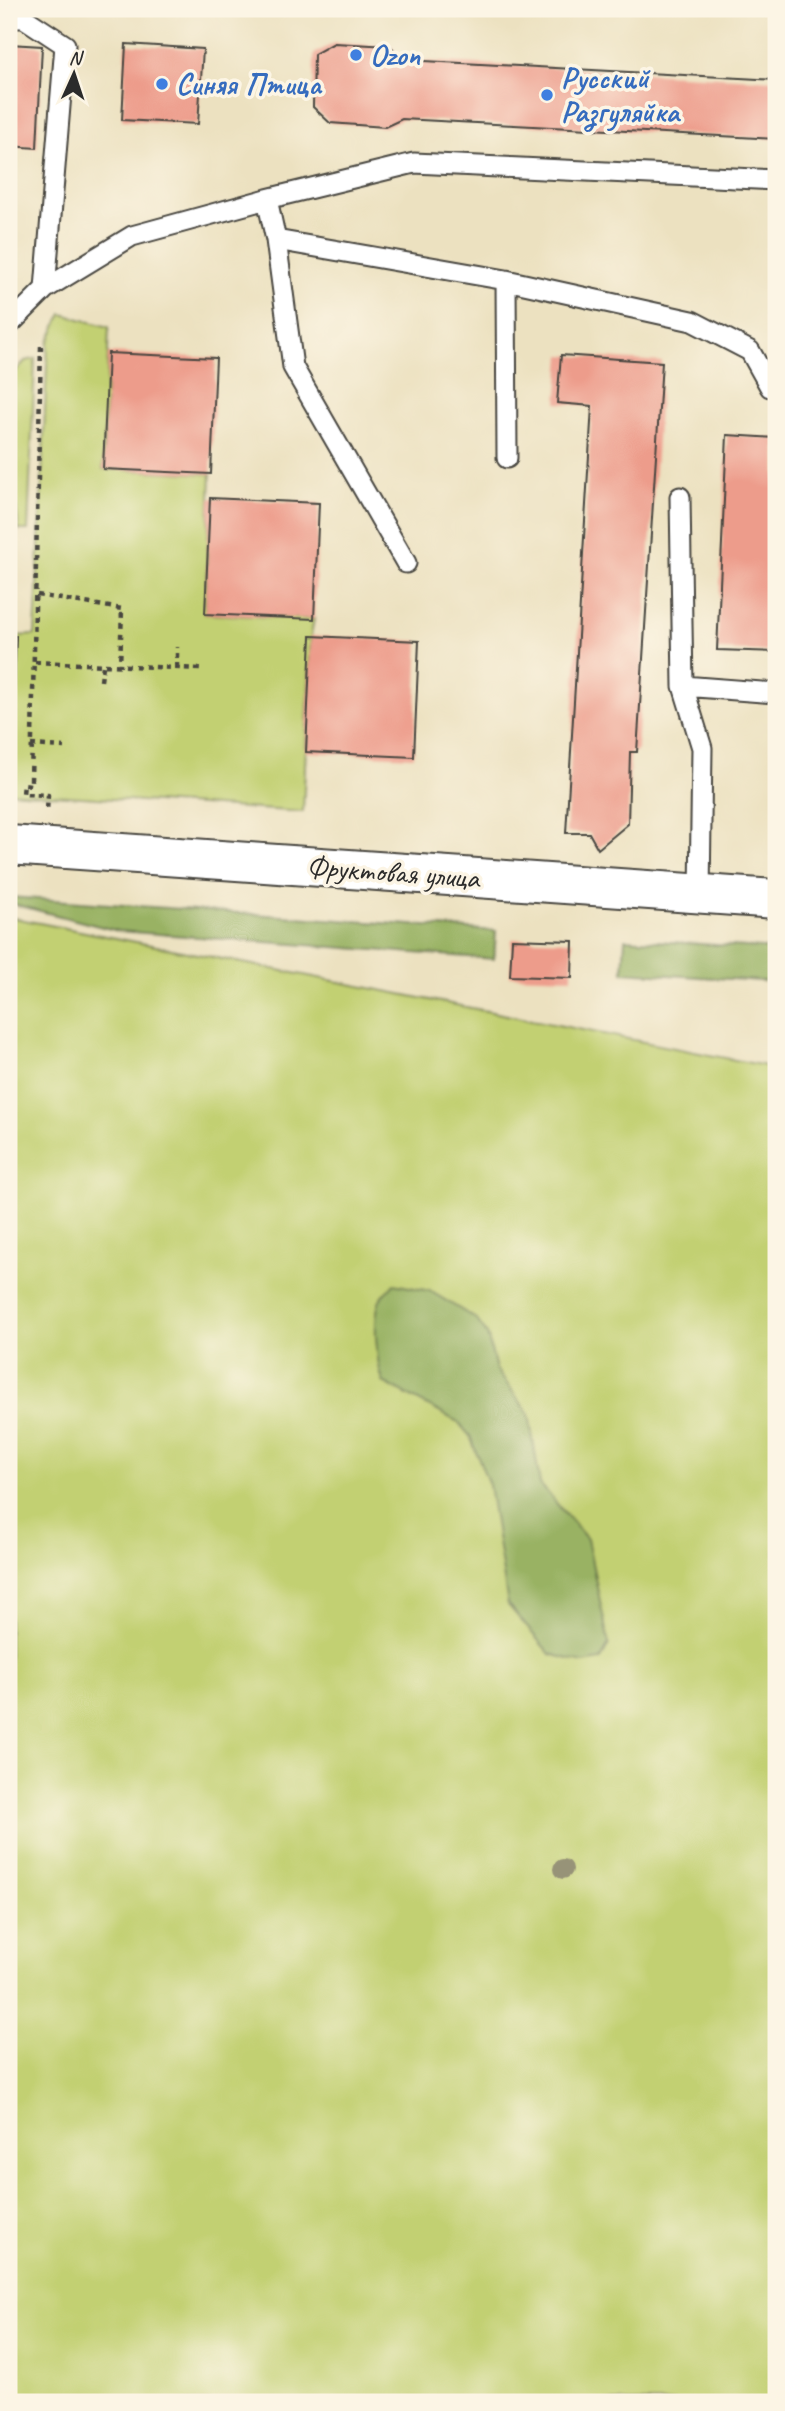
<svg xmlns="http://www.w3.org/2000/svg" width="785" height="2411" font-family="Caveat,sans-serif">
<style>
.green{fill:#c2d072;stroke:#767e4e;stroke-width:2}
.forest{fill:#99b264;stroke:#626e48;stroke-width:2}
.building{fill:#ed9c8b}
.lines{fill:none;stroke-linecap:round;stroke-linejoin:round}
.service-casing{stroke:#484641;stroke-width:23}
.minor-casing{stroke:#484641;stroke-width:42}
.path{stroke:#484641;stroke-width:4.5;stroke-dasharray:5 5;stroke-linecap:butt}
.service{stroke:#fff;stroke-width:19}
.minor{stroke:#fff;stroke-width:38}
.tree{fill:#979378}
.shop-dot{fill:#3f7fe0;stroke:#fcf5e5;stroke-width:2.5}
.labels{text-anchor:middle;stroke-width:7;stroke-linejoin:round;paint-order:stroke}
.shop-label{font-size:30px;font-weight:bold;fill:#366cbe;stroke:#fcf5e5;text-anchor:start}
.street-label{font-size:30px;fill:#2b2b2b;stroke:#fcf5e5}
</style>
<rect width="100%" height="100%" fill="#fcf5e5"/>
<filter id="ink" filterUnits="userSpaceOnUse"><feTurbulence type="fractalNoise" baseFrequency=".0143" numOctaves="2"/><feDisplacementMap in="SourceGraphic" scale="14" xChannelSelector="R" yChannelSelector="G"/><feConvolveMatrix kernelMatrix="1 2 1 2 8 2 1 2 1" color-interpolation-filters="sRGB"/></filter>
<filter id="wash" filterUnits="userSpaceOnUse"><feTurbulence type="fractalNoise" baseFrequency=".00686" numOctaves="4" result="noise"/><feDisplacementMap in="SourceGraphic" scale="28" xChannelSelector="R" yChannelSelector="G"/><feGaussianBlur stdDeviation="1.57" result="paint"/><feColorMatrix in="noise" values="0 0 0 0 0 0 0 0 0 0 0 0 0 0 0 0 0 1.4 0 .05"/><feComposite in="paint" operator="in"/></filter>
<g filter="url(#wash)">
<rect width="100%" height="100%" fill="#ece1c0"/>
<path class="green" d="M 62,314 L 109,327 L 103,469 L 211,474 L 205,614 L 314,619 L 311,636 L 303,812 L 9,792 L 9,752 L 12,751 L 16,636 L 35,635 L 48,343 Z
M 35,359 L 28,530 L 19,530 L 12,476 L 9,468 L 9,379 L 25,361 Z
M 9,917 L 776,1068 L 776,2402 L 9,2402 Z"/>
<path class="forest" d="M 9,897 L 496,931 L 494,959 L 118,931 L 9,903 Z
M 625,939 L 776,949 L 776,982 L 623,972 Z
M 394,1284 L 430,1291 L 476,1319 L 487,1334 L 496,1369 L 529,1414 L 540,1484 L 587,1539 L 609,1644 L 601,1660 L 583,1663 L 550,1654 L 508,1605 L 489,1485 L 470,1436 L 458,1422 L 383,1382 C 377,1363 371,1314 382,1296 C 385,1292 391,1288 394,1284 Z"/>
<g id="blocks">
<path class="building" d="M 334,43 L 390,46 L 405,60 L 776,80 L 776,139 L 402,119 L 385,127 L 330,123 L 313,107 L 314,54 Z
M 9,44 L 42,46 L 37,148 L 9,146 Z
M 126,44 L 203,49 L 198,124 L 122,120 Z
M 108,353 L 216,358 L 211,474 L 103,469 Z
M 561,355 L 662,362 L 637,752 L 630,752 L 628,824 L 598,849 L 589,833 L 566,833 L 592,406 L 557,403 Z
M 727,435 L 776,438 L 776,652 L 717,650 Z
M 210,498 L 319,503 L 314,619 L 205,614 Z
M 9,636 L 16,636 L 12,752 L 9,752 Z
M 311,636 L 419,641 L 414,757 L 306,752 Z
M 512,939 L 573,941 L 572,978 L 510,976 Z"/>
</g>
</g>
<g filter="url(#ink)">
<use href="#blocks" fill-opacity="0" stroke="#484641" stroke-width="2"/>
<g class="lines">
<g class="service-casing">
<path id="service" d="M 9,18 L 24,18 L 65,45 L 45,289
M 267,199 L 276,240 L 506,280 L 692,321 L 750,351 L 770,387 L 776,387
M 276,240 L 293,367 L 406,563
M 506,280 L 507,458
M 9,325 L 45,289 L 132,236 L 267,199 L 414,163 L 776,180
M 680,497 L 683,686 L 702,748 L 700,894
M 683,686 L 776,693"/>
</g>
<g class="minor-casing">
<path id="minor" d="M 9,845 L 776,899"/>
</g>
<path class="path" d="M 41,346 L 31,781 L 31,785 L 24,784 L 23,794 L 48,795 L 47,811
M 37,595 L 122,609 L 120,666
M 35,662 L 202,669
M 177,668 L 177,647
M 101,681 L 103,666
M 31,745 L 64,747"/>
<use href="#service" class="service"/>
<use href="#minor" class="minor"/>
</g>
<circle class="tree" cx="563" cy="1869" r="10"/>
</g>
<g class="shop-dot">
<circle cx="356" cy="55" r="7"/>
<circle cx="162" cy="84" r="7"/>
<circle cx="547" cy="95" r="7"/>
</g>
<g class="labels">
<g class="shop-label">
<text x="370" y="65">Ozon</text>
<text x="561" y="88">Русский<tspan x="561" dy="34">Разгуляйка</tspan></text>
<text x="176" y="94">Синяя Птица</text>
</g>
<g class="street-label">
<text transform="translate(393 872) rotate(4)" y="10">Фруктовая улица</text>
</g>
</g>
<rect width="785" height="2411" fill="none" stroke="#fcf5e5" stroke-width="35"/>
<g transform="translate(74 74) rotate(3)" stroke="#fcf5e5" stroke-width="5" paint-order="stroke">
<path d="M0-5L12 26L0 18L-12 26Z" fill="#2b2b2b"/>
<text y="-10" font-size="19" font-weight="bold" text-anchor="middle" fill="#2b2b2b">N</text>
</g>
</svg>
